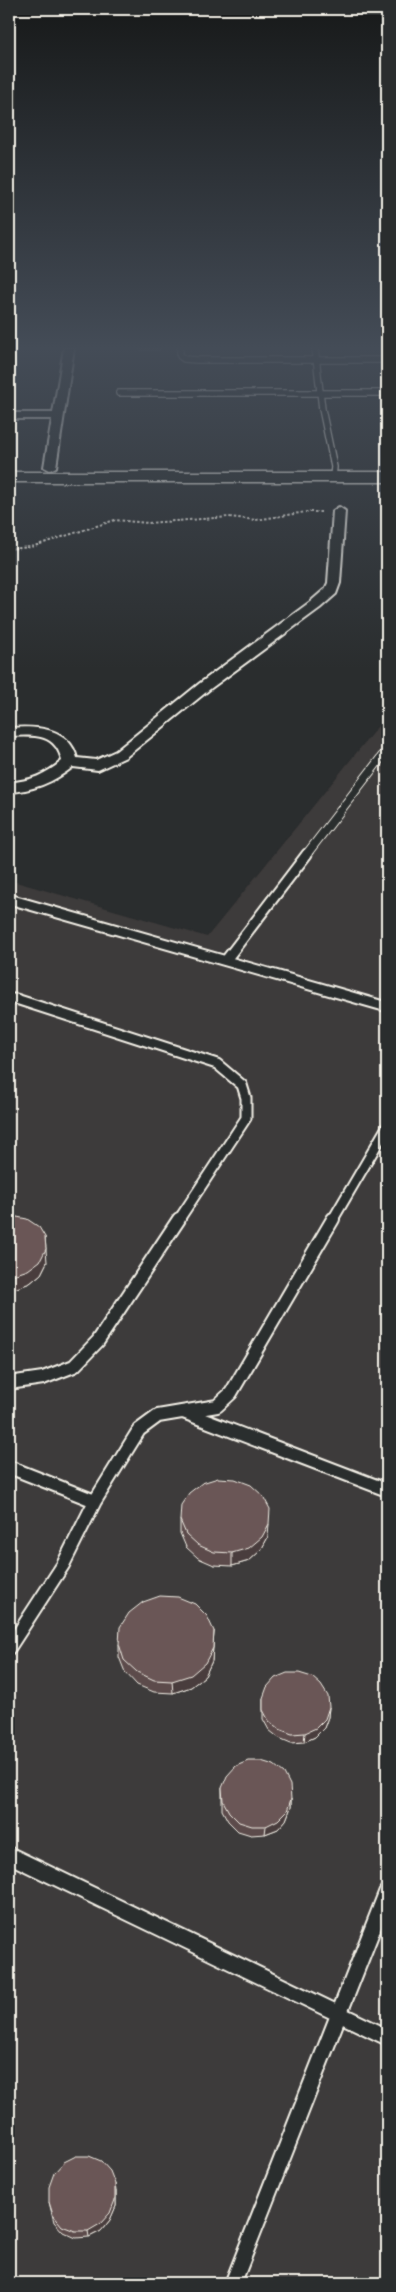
<svg xmlns="http://www.w3.org/2000/svg" width="396" height="2292" font-family="Sriracha,sans-serif">
<style>
.built{fill:#3d3a3a}
.lines{fill:none;stroke-linecap:round;stroke-linejoin:round}
.lane-far4-casing{stroke:#f4f1e8;stroke-width:8}
.lane-far3-casing{stroke:#f4f1e8;stroke-width:10}
.lane-far2-casing{stroke:#f4f1e8;stroke-width:13}
.lane-far1-casing{stroke:#f4f1e8;stroke-width:16}
.lane-casing{stroke:#f4f1e8;stroke-width:19}
.street-casing{stroke:#f4f1e8;stroke-width:4}
.highway-casing{stroke:#f4f1e8;stroke-width:3}
.path{stroke:#f4f1e8;stroke-width:2;stroke-dasharray:2.5 2;stroke-linecap:butt}
.lane-far4{stroke:#2a2d2e;stroke-width:5.5}
.lane-far3{stroke:#2a2d2e;stroke-width:8}
.lane-far2{stroke:#2a2d2e;stroke-width:9}
.lane-far1{stroke:#2a2d2e;stroke-width:12}
.lane{stroke:#2a2d2e;stroke-width:15}
.street{fill:#2a2d2e;fill-rule:evenodd}
.highway{fill:#2a2d2e;fill-rule:evenodd}
.wall{fill:#5b4b4b;stroke:#f4f1e8}
.shaded-wall{fill:#4a3d3d;stroke:#f4f1e8}
.building{fill:#6a5757;stroke:#f4f1e8}
</style>
<rect width="100%" height="100%" fill="#2a2d2e"/>
<filter id="ink" filterUnits="userSpaceOnUse"><feTurbulence type="fractalNoise" baseFrequency=".02" numOctaves="2"/><feDisplacementMap in="SourceGraphic" scale="10" xChannelSelector="R" yChannelSelector="G"/><feConvolveMatrix kernelMatrix="1 2 1 2 8 2 1 2 1" color-interpolation-filters="sRGB"/></filter>
<g filter="url(#ink)">
<path class="built" d="M 387,715 L 387,2283 L 9,2283 L 9,880 L 207,937 Z"/>
<g class="lines">
<g class="lane-far4-casing">
<path id="lane-far4" d="M 180,348 L 180,356 L 184,359 L 197,360 L 387,360
M 315,348 L 322,409 L 334,467 L 333,477
M 119,393 L 387,393"/>
</g>
<g class="lane-far3-casing">
<path id="lane-far3" d="M 306,855 L 387,750"/>
</g>
<g class="lane-far2-casing">
<path id="lane-far2" d="M 9,899 L 387,1007
M 226,960 L 307,854
M 9,999 L 16,999 L 217,1064 L 242,1085 L 246,1098 L 246,1118 L 178,1221
M 332,1221 L 387,1127"/>
</g>
<g class="lane-far1-casing">
<path id="lane-far1" d="M 9,1383 L 43,1378 L 74,1366 L 98,1341 L 179,1219
M 183,1412 L 387,1490
M 9,1467 L 95,1501
M 9,1648 L 63,1565 L 95,1501 L 139,1430 L 158,1416 L 217,1406 L 231,1393 L 333,1219"/>
</g>
<g class="lane-casing">
<path id="lane" d="M 9,1855 L 387,2037
M 233,2283 L 387,1892"/>
</g>
<g class="street-casing">
<path id="street" d="M 64,348 L 74,348 L 56,467 L 50,470 L 44,467 L 52,419 L 9,419 L 9,413 L 53,413 Z
M 339,507 L 345,511 L 340,583 L 336,594 L 320,608 L 210,689 L 126,757 L 98,770 L 73,767 C 54,782 33,791 9,792 L 9,782 C 30,782 46,774 62,761 C 56,732 32,735 9,736 L 9,728 C 36,726 69,727 77,758 L 96,760 L 116,751 L 200,683 L 310,602 L 325,589 L 328,583 L 333,511 Z"/>
</g>
<g class="highway-casing">
<path id="highway" d="M 9,472 L 387,472 L 387,482 L 9,482 Z"/>
</g>
<path class="path" d="M 9,549 L 31,547 L 115,520 L 148,523 L 229,517 L 256,520 L 306,512 L 322,512"/>
<use href="#lane-far4" class="lane-far4"/>
<use href="#lane-far3" class="lane-far3"/>
<use href="#lane-far2" class="lane-far2"/>
<use href="#lane-far1" class="lane-far1"/>
<use href="#lane" class="lane"/>
<use href="#street" class="street"/>
<use href="#highway" class="highway"/>
</g>
<path class="wall" d="M 140,348 L 160,348 L 160,350 L 140,350 Z
M 9,1216 L 47,1262 L 41,1274 L 30,1283 L 14,1289 L 9,1289 Z
M 180,1520 L 268,1537 L 261,1550 L 249,1561 L 232,1566 L 214,1565 L 198,1558 L 186,1547 L 180,1533 Z
M 214,1631 L 212,1661 L 205,1676 L 191,1687 L 173,1693 L 154,1692 L 137,1685 L 125,1672 L 119,1657 L 119,1644 Z
M 263,1698 L 329,1707 L 328,1717 L 324,1728 L 315,1737 L 304,1742 L 291,1743 L 279,1738 L 269,1730 L 263,1719 Z
M 222,1788 L 291,1799 L 291,1807 L 286,1820 L 278,1829 L 265,1834 L 251,1835 L 238,1831 L 228,1821 L 222,1810 Z
M 116,2191 L 116,2206 L 110,2220 L 101,2231 L 89,2237 L 76,2238 L 63,2232 L 54,2222 L 49,2202 Z"/>
<path class="shaded-wall" d="M 45,1237 L 47,1262 L 41,1274 L 30,1283 L 14,1289 L 13,1275 Z
M 269,1524 L 268,1537 L 261,1550 L 249,1561 L 232,1566 L 232,1553 Z
M 214,1631 L 212,1661 L 205,1676 L 191,1687 L 173,1693 L 172,1681 Z
M 329,1707 L 328,1717 L 324,1728 L 315,1737 L 304,1742 L 305,1733 Z
M 291,1799 L 291,1807 L 286,1820 L 278,1829 L 265,1834 L 266,1826 Z
M 115,2184 L 116,2191 L 116,2206 L 110,2220 L 101,2231 L 89,2237 L 88,2231 Z"/>
<path class="building" d="M 9,1216 L 12,1216 L 27,1219 L 39,1227 L 45,1237 L 46,1249 L 40,1261 L 28,1270 L 13,1275 L 9,1276 Z
M 218,1478 L 235,1479 L 251,1485 L 263,1496 L 270,1509 L 269,1524 L 262,1537 L 249,1548 L 232,1553 L 214,1552 L 198,1545 L 186,1534 L 180,1520 L 181,1505 L 189,1493 L 202,1483 Z
M 160,1596 L 178,1597 L 195,1604 L 207,1616 L 214,1631 L 213,1648 L 205,1663 L 191,1675 L 172,1681 L 154,1680 L 137,1672 L 124,1660 L 119,1644 L 120,1627 L 129,1613 L 143,1602 Z
M 287,1673 L 299,1673 L 312,1677 L 321,1685 L 328,1696 L 329,1707 L 325,1719 L 316,1728 L 305,1733 L 292,1734 L 279,1729 L 269,1721 L 263,1710 L 263,1698 L 267,1687 L 275,1678 Z
M 248,1761 L 261,1761 L 274,1765 L 284,1773 L 290,1785 L 291,1799 L 287,1811 L 278,1820 L 266,1826 L 252,1826 L 239,1822 L 229,1812 L 223,1801 L 222,1788 L 227,1776 L 236,1766 Z
M 76,2156 L 89,2156 L 101,2161 L 110,2171 L 115,2184 L 115,2200 L 110,2213 L 100,2224 L 88,2231 L 75,2231 L 62,2226 L 53,2215 L 49,2202 L 49,2187 L 54,2173 L 64,2162 Z"/>
</g>
<linearGradient id="sky" x2="0" y2="1"><stop stop-color="#171919"/><stop offset="0.52" stop-color="#444c57"/><stop offset="1" stop-color="#444c57" stop-opacity="0"/></linearGradient>
<rect width="396" height="669" fill="url(#sky)"/>
<rect width="396" height="2292" fill="none" stroke="#2a2d2e" stroke-width="30"/>
<rect x="15" y="15" width="366" height="2262" fill="none" stroke="#f4f1e8" stroke-width="2" filter="url(#ink)"/>
</svg>
